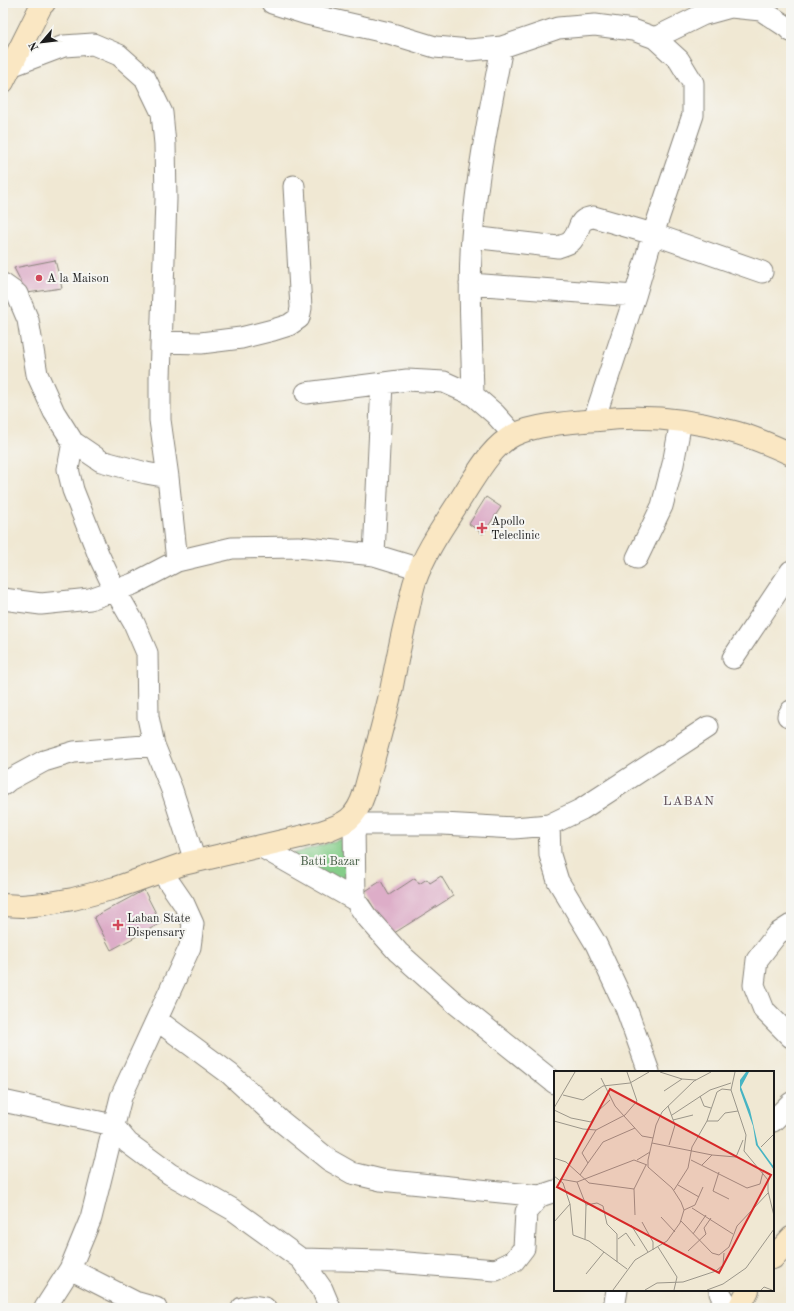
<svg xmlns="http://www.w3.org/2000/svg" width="794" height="1311" font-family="'Old Standard TT',serif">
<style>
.green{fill:#85cd89;stroke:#507452}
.building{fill:#ddadc8}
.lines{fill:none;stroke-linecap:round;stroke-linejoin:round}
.street-casing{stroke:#868278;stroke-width:23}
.secondary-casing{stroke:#868278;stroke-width:24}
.street{stroke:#fff;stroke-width:21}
.secondary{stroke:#fae7c3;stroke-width:22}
.poi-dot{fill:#d1495b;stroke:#f6f6f2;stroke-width:1.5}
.labels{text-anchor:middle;stroke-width:4;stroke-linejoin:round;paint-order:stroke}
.poi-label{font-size:12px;fill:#1c1c1c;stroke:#f6f6f2;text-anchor:start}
.park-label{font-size:12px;fill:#415a42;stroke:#f6f6f2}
.neighbourhood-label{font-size:13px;letter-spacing:1px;fill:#604f58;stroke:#f6f6f2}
.inset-road{fill:none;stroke:#9b968a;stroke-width:1}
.view{fill:#d62828;fill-opacity:0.15;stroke:#d62828;stroke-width:2}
.inset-edge{fill:none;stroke:#1c1c1c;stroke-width:2}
</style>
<rect width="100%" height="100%" fill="#f6f6f2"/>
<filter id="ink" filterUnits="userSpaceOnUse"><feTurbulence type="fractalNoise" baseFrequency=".025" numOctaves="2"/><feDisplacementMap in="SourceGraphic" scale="8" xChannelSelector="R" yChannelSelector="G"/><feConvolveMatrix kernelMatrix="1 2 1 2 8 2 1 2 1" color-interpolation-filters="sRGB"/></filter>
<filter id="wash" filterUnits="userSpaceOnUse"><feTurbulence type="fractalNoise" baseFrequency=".012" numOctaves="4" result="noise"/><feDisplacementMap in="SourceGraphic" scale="16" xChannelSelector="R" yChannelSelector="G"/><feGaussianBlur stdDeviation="0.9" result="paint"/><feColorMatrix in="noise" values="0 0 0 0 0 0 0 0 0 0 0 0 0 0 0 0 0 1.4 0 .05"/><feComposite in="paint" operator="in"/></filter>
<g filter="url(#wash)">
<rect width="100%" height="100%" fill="#f0e8d3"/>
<path class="green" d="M 348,837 L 347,892 L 286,856 Z"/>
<g id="blocks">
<path class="building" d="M 55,260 L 62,288 L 27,293 L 14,268 Z
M 486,497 L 501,507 L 483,534 L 469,524 Z
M 441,876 L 453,896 L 391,935 L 364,892 L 381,881 L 389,895 L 415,878 L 419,884 L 427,879 L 430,883 Z
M 144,890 L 161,923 L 111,950 L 94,917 Z"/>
</g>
</g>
<g filter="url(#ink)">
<use href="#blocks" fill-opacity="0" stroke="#868278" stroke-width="1"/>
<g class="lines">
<g class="street-casing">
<path id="street" d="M 272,3 L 307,14 L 389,33 L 435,47 L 470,50 L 502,47 L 558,28 L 595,25 L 633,30 L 655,38 L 679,60 L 693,83 L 693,115 L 653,234 L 635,296 L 594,420
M 655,38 L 702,15 L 731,7 L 761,10 L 787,27 L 791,31
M 11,66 L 64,46 L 93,44 L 119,55 L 145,78 L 162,113 L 165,144 L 166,199 L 160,378 L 160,420 L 168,477 L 177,561
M 472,237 L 558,247 C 564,245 570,244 573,239 C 582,228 576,219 594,217 L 653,234 L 762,272
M 3,284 L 17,294 L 28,320 L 37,374 L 54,412 L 73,442 L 101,461 L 146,473 L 168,477
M 470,284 L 635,296
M 161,342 L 201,343 L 241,338 L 273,330 L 289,325 L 299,318 L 301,308 L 294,186
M 306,393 L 407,380 L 444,382 L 473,395 L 495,414 L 514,435
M 473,395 C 472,343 468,289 472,237 C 477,173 490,110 502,47
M 73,442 L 68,469 L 73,490 L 99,556 L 115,590 L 134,623 L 147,653 L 148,717 L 154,745 L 172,790 L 195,861
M 374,555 L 382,383
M 637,558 L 662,506 L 673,464 L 681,421
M 3,599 L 41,604 L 90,599 L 133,584 L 177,561 L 232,548 L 298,547 L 374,555 L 420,569
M 733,658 L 791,571
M 788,716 L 791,711
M 3,785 L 9,780 L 44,761 L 74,752 L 154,745
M 352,817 L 354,824 L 355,900 L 366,916 L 398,952 L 455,1003 L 555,1083
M 354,824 L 443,824 L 514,828 L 549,825 L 582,809 L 708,727
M 549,825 L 550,855 L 558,881 L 596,944 L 626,1008 L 649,1072
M 260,846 L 355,900
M 791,925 L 777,934 L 757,960 L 754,985 L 764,1010 L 791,1037
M 157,1020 L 230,1074 L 282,1122 L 329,1160 L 352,1173 L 381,1180 L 540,1196
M 3,1101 L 113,1125 L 128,1143 L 170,1174 L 232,1209 L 301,1259 L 382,1261 L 496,1270 L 514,1261 L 524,1248 L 526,1212 L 540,1196 L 555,1191
M 773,1121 L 791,1103
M 301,1259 L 322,1289 L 330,1308
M 70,1269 L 135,1302 L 156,1308
M 720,1290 L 720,1293 L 729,1308
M 45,1308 L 70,1269 L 91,1218 L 121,1097 L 190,947 L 193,924 L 184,904 L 162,872
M 242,1308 L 253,1306 L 265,1308
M 614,1308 L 617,1290"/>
</g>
<g class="secondary-casing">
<path id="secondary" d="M 3,82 L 41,6 L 44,3
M 3,905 L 22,906 L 44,904 L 73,899 L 115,888 L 183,864 L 321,832 C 345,824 356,819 364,794 C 373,760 383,726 391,691 C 396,665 401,638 408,611 C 410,601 412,590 415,581 C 426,549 447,521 465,492 C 478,472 492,446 514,435 C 535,424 574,422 598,420 C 641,415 688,419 730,431 C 751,436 771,445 791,454
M 773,1258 L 791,1238
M 739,1308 L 748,1290"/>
</g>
<use href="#street" class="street"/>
<use href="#secondary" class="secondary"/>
</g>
</g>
<g class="poi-dot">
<circle cx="39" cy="278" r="4"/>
<path d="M480 522h4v4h4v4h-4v4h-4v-4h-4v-4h4z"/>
<path d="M116 919h4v4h4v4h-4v4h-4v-4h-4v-4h4z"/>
</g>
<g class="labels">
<g class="poi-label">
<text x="47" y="282">A la Maison</text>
<text x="491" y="525">Apollo<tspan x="491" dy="14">Teleclinic</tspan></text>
<text x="127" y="922">Laban State<tspan x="127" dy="14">Dispensary</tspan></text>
</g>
<g class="park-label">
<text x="330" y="865">Batti Bazar</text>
</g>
<g class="neighbourhood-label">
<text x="689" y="805">LABAN</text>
</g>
</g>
<g transform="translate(554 1071)">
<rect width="220" height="220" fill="#f0e8d3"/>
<path d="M 192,1 L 195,1 L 187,16 L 196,39 L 204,74 L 220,96 L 220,99 L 202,74 L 199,55 L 186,19 L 186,9 Z" fill="#47b4c3"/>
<path class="inset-road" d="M 106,1 L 128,8 L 142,9M 181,1 L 177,19 L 192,64 L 190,80 L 214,109 L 214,120 L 220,145M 47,7 L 61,35 L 88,65 L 99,67M 110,20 L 128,8M 9,24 L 29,29 L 49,15 L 76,12 L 95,1M 146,25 L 150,35 L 157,37M 114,35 L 121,54 L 115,74M 0,37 L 21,1M 0,39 L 17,47 L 37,51 L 44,40 L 56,29M 118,44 L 156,19 L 177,12M 119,49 L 139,44M 0,50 L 29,58 L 42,59M 153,50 L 164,50 L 171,42 L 184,40M 98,72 L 158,84M 207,76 L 220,63M 0,87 L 12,91 L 35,112 L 80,118M 83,89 L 96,81M 137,89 L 193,117 L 206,113 L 209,101M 34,92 L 49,71 L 81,57M 148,94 L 158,84 L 182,86 L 189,69M 165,101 L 159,120 L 175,128M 26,104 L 34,92 L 28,82 L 42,59 L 71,44 L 83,30 L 73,1M 0,105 L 9,112 L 16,133 L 0,151M 6,108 L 23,111 L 80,89 L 93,94M 23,111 L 32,134 L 43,132 L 49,135 L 53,153 L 63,163 L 63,191M 124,114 L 145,126M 120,119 L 134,97 L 138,76 L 153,50 L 163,21 L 168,18 L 177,19M 16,133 L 19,164 L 35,170 L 73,198M 138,137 L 179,163M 130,139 L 141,134 L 149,116M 81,144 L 80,118 L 92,94M 107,146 L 121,161M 127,150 L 158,182 L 165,184 L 175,176 L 183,155 L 214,122M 88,151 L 99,171 L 99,179M 77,154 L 94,181M 139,163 L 152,144M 31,168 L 32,134M 64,168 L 72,162 L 81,175M 104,176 L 123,206 L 120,219M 134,180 L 152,163 L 150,157 L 157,147M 32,203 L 50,181M 59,219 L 81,189 L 113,170 L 126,152 L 130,139 L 127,131 L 118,117 L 94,96 L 94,89 L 102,54 L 108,41 L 140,10 L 157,1M 91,219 L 103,212 L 129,211 L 162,200 L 169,194 L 170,182M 153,219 L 169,213 L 192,197 L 220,158M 207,219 L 210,216 L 218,219"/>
<path class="view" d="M 56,18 L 217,104 L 165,202 L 3,116 Z"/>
<rect width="220" height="220" class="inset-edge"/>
</g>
<rect width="794" height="1311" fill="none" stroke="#f6f6f2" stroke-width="16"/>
<g transform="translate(42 42) rotate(242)" stroke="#f6f6f2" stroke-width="3" paint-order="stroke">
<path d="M0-3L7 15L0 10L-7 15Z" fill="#1c1c1c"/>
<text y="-6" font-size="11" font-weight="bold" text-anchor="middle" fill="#1c1c1c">N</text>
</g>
</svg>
